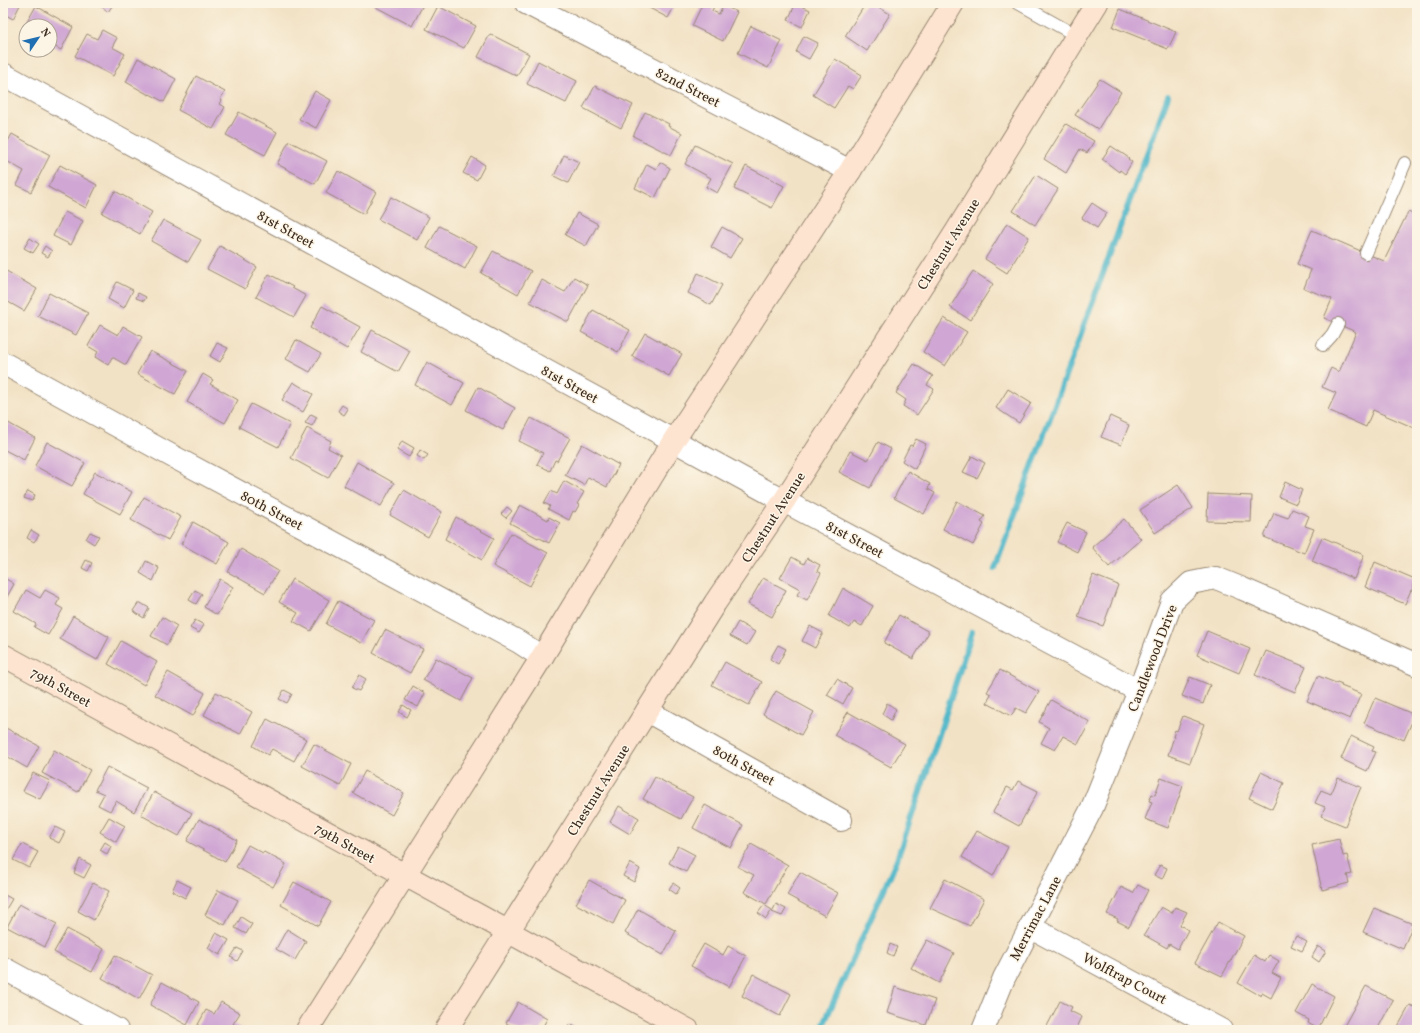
<svg xmlns="http://www.w3.org/2000/svg" width="1420" height="1033" font-family="Vollkorn,serif">
<style>
.lines{fill:none;stroke-linecap:round;stroke-linejoin:round}
.stream{stroke:#4bb5c8;stroke-width:6}
.building{fill:#d0a7d4}
.lane-casing{stroke:#968672;stroke-width:14}
.street-casing{stroke:#968672;stroke-width:24}
.secondary-casing{stroke:#968672;stroke-width:24}
.lane{stroke:#fff;stroke-width:12}
.street{stroke:#fff;stroke-width:22}
.secondary{stroke:#fde4d0;stroke-width:22}
.labels{text-anchor:middle;stroke-width:3;stroke-linejoin:round;paint-order:stroke}
.street-label{font-size:14px;fill:#3b2a1e;stroke:#fcf5e5}
</style>
<rect width="100%" height="100%" fill="#fcf5e5"/>
<filter id="ink" filterUnits="userSpaceOnUse"><feTurbulence type="fractalNoise" baseFrequency=".025" numOctaves="2"/><feDisplacementMap in="SourceGraphic" scale="8" xChannelSelector="R" yChannelSelector="G"/><feConvolveMatrix kernelMatrix="1 2 1 2 8 2 1 2 1" color-interpolation-filters="sRGB"/></filter>
<filter id="wash" filterUnits="userSpaceOnUse"><feTurbulence type="fractalNoise" baseFrequency=".012" numOctaves="4" result="noise"/><feDisplacementMap in="SourceGraphic" scale="16" xChannelSelector="R" yChannelSelector="G"/><feGaussianBlur stdDeviation="0.9" result="paint"/><feColorMatrix in="noise" values="0 0 0 0 0 0 0 0 0 0 0 0 0 0 0 0 0 1.4 0 .05"/><feComposite in="paint" operator="in"/></filter>
<g filter="url(#wash)">
<rect width="100%" height="100%" fill="#f2e2c5"/>
<g class="lines">
<path class="stream" d="M 995,568 L 1168,96
M 821,1030 L 896,862 L 933,753 L 972,632"/>
</g>
<g id="blocks">
<path class="building" d="M 3,3 L 21,3 L 13,19 L 6,15 L 3,21 Z
M 100,3 L 114,3 L 108,12 L 99,4 Z
M 376,3 L 424,3 L 412,26 L 374,6 Z
M 640,3 L 676,3 L 668,18 Z
M 703,3 L 713,3 L 715,4 L 712,11 L 719,14 L 723,5 L 737,12 L 723,41 L 692,26 Z
M 796,3 L 810,10 L 802,27 L 788,20 Z
M 866,3 L 872,3 L 890,14 L 867,51 L 845,36 Z
M 36,6 L 73,27 L 61,50 L 50,44 L 50,26 L 26,26 L 26,30 L 23,29 Z
M 438,6 L 476,26 L 464,48 L 426,29 Z
M 1120,9 L 1176,32 L 1168,49 L 1113,27 Z
M 751,26 L 782,41 L 768,68 L 738,53 Z
M 102,30 L 117,38 L 112,47 L 125,54 L 113,76 L 75,56 L 87,34 L 97,39 Z
M 490,34 L 529,54 L 517,76 L 478,57 Z
M 804,36 L 818,43 L 809,59 L 796,52 Z
M 138,58 L 176,79 L 164,102 L 150,94 L 149,95 L 126,82 Z
M 835,59 L 862,75 L 853,89 L 848,86 L 834,108 L 813,95 Z
M 538,61 L 577,81 L 566,103 L 527,84 Z
M 196,76 L 225,92 L 220,99 L 222,100 L 220,104 L 225,107 L 213,129 L 178,110 Z
M 1100,79 L 1121,92 L 1098,129 L 1075,115 Z
M 595,86 L 633,105 L 621,128 L 583,108 Z
M 315,91 L 331,100 L 316,128 L 299,119 Z
M 239,112 L 277,132 L 265,155 L 226,135 Z
M 645,112 L 669,124 L 668,126 L 682,133 L 671,155 L 633,136 Z
M 1066,124 L 1094,141 L 1087,153 L 1080,149 L 1066,173 L 1044,159 Z
M 12,134 L 50,155 L 31,192 L 17,185 L 24,171 L 3,159 L 3,150 Z
M 289,141 L 327,161 L 315,184 L 277,164 Z
M 695,145 L 733,164 L 717,193 L 706,187 L 711,178 L 685,164 Z
M 1111,146 L 1129,158 L 1128,159 L 1132,162 L 1125,174 L 1120,170 L 1119,172 L 1102,159 Z
M 564,155 L 579,162 L 568,183 L 554,176 Z
M 472,157 L 485,165 L 477,180 L 463,173 Z
M 660,162 L 670,168 L 655,198 L 635,188 L 647,164 L 656,169 Z
M 60,165 L 97,185 L 86,208 L 48,187 Z
M 746,166 L 784,186 L 772,208 L 734,189 Z
M 338,171 L 376,192 L 364,214 L 326,193 Z
M 1036,175 L 1058,189 L 1035,225 L 1013,211 Z
M 115,191 L 152,212 L 140,234 L 102,213 Z
M 391,197 L 429,217 L 417,240 L 378,219 Z
M 1092,203 L 1107,213 L 1097,228 L 1082,218 Z
M 65,212 L 83,221 L 71,245 L 53,236 Z
M 1408,212 L 1417,216 L 1417,429 L 1373,410 L 1366,427 L 1328,410 L 1336,393 L 1322,387 L 1331,368 L 1339,372 L 1356,332 L 1324,318 L 1332,299 L 1304,288 L 1311,270 L 1297,264 L 1312,230 L 1384,261 Z
M 577,213 L 598,224 L 586,246 L 565,235 Z
M 163,220 L 201,240 L 188,262 L 151,241 Z
M 1007,223 L 1029,237 L 1007,273 L 985,259 Z
M 439,226 L 477,246 L 465,269 L 427,248 Z
M 722,227 L 742,238 L 730,258 L 711,247 Z
M 30,238 L 39,244 L 33,253 L 24,248 Z
M 45,246 L 52,251 L 48,257 L 41,253 Z
M 220,246 L 257,267 L 245,289 L 207,269 Z
M 493,251 L 531,271 L 518,294 L 481,273 Z
M 3,269 L 37,289 L 24,311 L 3,299 Z
M 973,271 L 993,284 L 970,320 L 950,307 Z
M 698,273 L 722,285 L 711,305 L 688,293 Z
M 269,274 L 293,287 L 292,288 L 306,296 L 294,317 L 256,297 Z
M 574,277 L 588,285 L 568,322 L 530,302 L 542,280 L 565,292 Z
M 117,282 L 133,290 L 124,308 L 108,299 Z
M 49,293 L 88,313 L 76,335 L 38,316 Z
M 138,293 L 146,297 L 144,301 L 136,298 Z
M 322,306 L 360,327 L 347,349 L 310,328 Z
M 593,310 L 630,330 L 618,352 L 581,332 Z
M 944,318 L 967,332 L 945,366 L 923,352 Z
M 100,325 L 118,335 L 123,326 L 142,337 L 126,365 L 112,357 L 108,365 L 95,357 L 98,352 L 88,346 Z
M 372,330 L 410,351 L 398,372 L 361,352 Z
M 645,333 L 682,354 L 669,376 L 632,356 Z
M 296,340 L 321,354 L 310,372 L 286,359 Z
M 217,343 L 228,348 L 220,362 L 210,356 Z
M 150,351 L 188,371 L 175,394 L 137,374 Z
M 427,362 L 464,383 L 452,405 L 415,385 Z
M 914,364 L 933,376 L 927,385 L 934,389 L 917,415 L 903,406 L 906,400 L 896,393 Z
M 203,374 L 213,380 L 210,384 L 238,400 L 225,423 L 187,402 Z
M 293,382 L 313,394 L 303,412 L 282,400 Z
M 478,387 L 515,408 L 503,430 L 466,410 Z
M 1008,389 L 1031,403 L 1019,423 L 996,408 Z
M 251,404 L 290,424 L 278,447 L 239,427 Z
M 342,405 L 348,409 L 344,415 L 338,411 Z
M 311,414 L 317,417 L 312,426 L 305,423 Z
M 1110,416 L 1129,425 L 1121,445 L 1101,437 Z
M 531,418 L 570,438 L 557,461 L 555,460 L 550,471 L 537,464 L 543,453 L 519,441 Z
M 3,420 L 35,438 L 24,460 L 3,449 Z
M 307,428 L 331,441 L 328,448 L 341,455 L 328,478 L 291,458 Z
M 916,439 L 926,444 L 915,469 L 902,461 L 910,445 L 912,446 Z
M 402,441 L 414,448 L 409,457 L 397,450 Z
M 47,442 L 85,463 L 72,486 L 35,466 Z
M 878,442 L 891,449 L 870,488 L 839,472 L 850,451 L 868,460 Z
M 582,444 L 619,465 L 607,487 L 588,477 L 584,485 L 565,475 Z
M 420,450 L 428,455 L 424,460 L 417,456 Z
M 972,456 L 985,463 L 977,478 L 963,472 Z
M 357,462 L 394,483 L 381,506 L 344,486 Z
M 908,471 L 930,484 L 928,489 L 935,493 L 924,514 L 894,498 Z
M 95,472 L 132,492 L 120,514 L 83,494 Z
M 564,481 L 584,492 L 577,504 L 579,505 L 575,512 L 573,511 L 569,520 L 548,509 L 550,506 L 544,503 L 551,491 L 557,494 Z
M 1285,482 L 1302,490 L 1296,504 L 1279,497 Z
M 1178,485 L 1193,508 L 1155,533 L 1140,510 Z
M 404,490 L 442,512 L 428,537 L 390,515 Z
M 28,491 L 35,495 L 32,501 L 24,498 Z
M 1208,494 L 1252,496 L 1251,522 L 1207,521 Z
M 144,497 L 181,517 L 168,540 L 131,520 Z
M 957,501 L 985,516 L 981,522 L 984,524 L 973,545 L 943,529 Z
M 520,505 L 548,520 L 549,517 L 560,523 L 549,543 L 538,537 L 538,538 L 510,523 Z
M 507,507 L 512,511 L 506,518 L 501,514 Z
M 1292,509 L 1309,516 L 1305,526 L 1314,529 L 1304,553 L 1264,537 L 1274,513 L 1288,518 Z
M 456,517 L 494,538 L 482,560 L 445,539 Z
M 1124,519 L 1141,539 L 1109,567 L 1092,547 Z
M 193,522 L 229,542 L 217,564 L 181,544 Z
M 1067,523 L 1086,532 L 1077,552 L 1057,542 Z
M 31,530 L 39,535 L 34,542 L 27,538 Z
M 90,532 L 99,536 L 94,544 L 86,539 Z
M 511,533 L 548,553 L 530,586 L 493,566 Z
M 1322,537 L 1364,555 L 1354,579 L 1312,561 Z
M 241,549 L 278,571 L 265,593 L 228,572 Z
M 792,557 L 804,564 L 807,558 L 820,565 L 817,571 L 821,573 L 807,600 L 797,595 L 800,589 L 780,578 Z
M 86,560 L 92,563 L 88,571 L 82,568 Z
M 146,561 L 159,568 L 153,581 L 140,573 Z
M 1375,562 L 1415,579 L 1413,590 L 1411,590 L 1405,604 L 1365,587 Z
M 1093,575 L 1118,585 L 1103,626 L 1078,617 Z
M 3,577 L 14,584 L 3,604 Z
M 763,578 L 786,590 L 772,617 L 748,604 Z
M 220,579 L 233,587 L 217,615 L 204,607 Z
M 292,579 L 329,600 L 311,631 L 293,621 L 298,613 L 279,602 Z
M 843,588 L 873,606 L 862,626 L 854,622 L 850,628 L 829,616 Z
M 26,590 L 40,598 L 45,590 L 60,598 L 56,605 L 63,609 L 48,635 L 34,627 L 36,624 L 14,611 Z
M 195,590 L 202,594 L 196,604 L 189,600 Z
M 338,601 L 374,620 L 361,643 L 326,624 Z
M 139,602 L 149,608 L 144,618 L 133,611 Z
M 899,615 L 929,632 L 913,659 L 884,643 Z
M 73,616 L 109,637 L 97,660 L 60,639 Z
M 162,617 L 177,626 L 167,645 L 151,636 Z
M 195,620 L 204,625 L 199,633 L 190,628 Z
M 738,622 L 755,632 L 747,645 L 730,636 Z
M 810,626 L 823,633 L 815,648 L 802,641 Z
M 385,630 L 423,649 L 410,673 L 373,653 Z
M 1207,631 L 1250,649 L 1239,673 L 1197,655 Z
M 121,641 L 157,662 L 144,685 L 108,664 Z
M 778,645 L 786,649 L 778,664 L 770,659 Z
M 1266,651 L 1306,667 L 1295,692 L 1255,675 Z
M 436,658 L 473,678 L 461,701 L 423,680 Z
M 725,662 L 762,682 L 749,705 L 712,685 Z
M 1000,670 L 1039,692 L 1026,713 L 1016,708 L 1011,716 L 987,703 L 991,694 L 987,692 Z
M 168,672 L 205,693 L 193,716 L 155,695 Z
M 359,675 L 366,679 L 359,691 L 352,688 Z
M 1318,676 L 1336,683 L 1337,682 L 1342,684 L 1341,686 L 1361,694 L 1350,719 L 1307,701 Z
M 1190,677 L 1210,685 L 1203,704 L 1182,696 Z
M 837,679 L 852,688 L 843,704 L 827,695 Z
M 413,686 L 425,693 L 418,707 L 405,700 Z
M 284,690 L 292,694 L 287,703 L 279,699 Z
M 776,691 L 814,712 L 801,735 L 763,714 Z
M 216,692 L 252,712 L 240,734 L 204,715 Z
M 1375,698 L 1415,715 L 1404,740 L 1364,723 Z
M 1051,700 L 1090,722 L 1078,744 L 1063,736 L 1055,750 L 1041,743 L 1049,728 L 1039,722 Z
M 887,703 L 896,709 L 891,720 L 882,714 Z
M 403,705 L 411,710 L 407,717 L 399,712 Z
M 848,712 L 905,744 L 891,767 L 834,735 Z
M 1183,716 L 1204,724 L 1190,763 L 1168,755 L 1174,737 L 1173,737 L 1175,730 L 1177,731 Z
M 267,719 L 306,739 L 294,761 L 272,749 L 268,755 L 253,746 Z
M 4,727 L 39,746 L 27,768 L 3,754 L 3,729 Z
M 1351,736 L 1374,747 L 1372,751 L 1376,752 L 1367,771 L 1341,759 Z
M 314,744 L 351,764 L 340,786 L 302,766 Z
M 54,750 L 90,770 L 78,792 L 42,773 Z
M 107,767 L 147,788 L 134,812 L 116,801 L 110,811 L 98,805 L 104,794 L 95,790 Z
M 365,771 L 404,793 L 392,815 L 353,793 Z
M 1261,772 L 1284,783 L 1272,809 L 1249,798 Z
M 33,773 L 50,781 L 40,799 L 23,791 Z
M 655,777 L 693,797 L 681,819 L 643,799 Z
M 1161,778 L 1183,786 L 1168,828 L 1145,819 L 1152,802 L 1149,801 L 1152,794 L 1155,795 Z
M 1338,778 L 1361,787 L 1345,826 L 1321,816 L 1325,807 L 1315,803 L 1321,790 L 1331,794 Z
M 1018,781 L 1038,791 L 1019,826 L 993,812 L 1007,787 L 1013,790 Z
M 154,792 L 192,813 L 179,836 L 141,815 Z
M 705,805 L 743,825 L 731,848 L 693,828 Z
M 619,806 L 639,818 L 630,834 L 610,822 Z
M 109,817 L 125,826 L 116,842 L 100,832 Z
M 199,819 L 237,840 L 225,862 L 187,841 Z
M 55,827 L 65,832 L 59,843 L 49,838 Z
M 977,831 L 1008,847 L 993,876 L 962,857 Z
M 1339,839 L 1343,856 L 1347,855 L 1352,874 L 1347,875 L 1349,883 L 1322,890 L 1312,845 Z
M 105,842 L 111,846 L 107,854 L 100,850 Z
M 22,844 L 38,852 L 29,868 L 13,860 Z
M 751,844 L 788,865 L 766,904 L 744,892 L 754,875 L 738,867 Z
M 248,845 L 263,853 L 264,852 L 286,864 L 273,887 L 236,867 Z
M 678,846 L 695,855 L 686,872 L 669,863 Z
M 80,859 L 91,865 L 84,878 L 74,873 Z
M 630,863 L 640,869 L 634,882 L 623,876 Z
M 1160,865 L 1167,868 L 1162,879 L 1154,875 Z
M 800,872 L 838,893 L 825,916 L 787,895 Z
M 945,879 L 984,899 L 970,926 L 930,908 Z
M 177,880 L 191,887 L 185,898 L 172,891 Z
M 589,880 L 625,900 L 613,924 L 576,904 Z
M 294,882 L 331,902 L 318,926 L 281,905 Z
M 93,883 L 109,891 L 94,920 L 78,911 Z
M 673,883 L 680,888 L 676,894 L 669,889 Z
M 1138,885 L 1148,890 L 1129,927 L 1117,921 L 1118,919 L 1107,914 L 1121,887 L 1133,893 Z
M 218,890 L 238,900 L 225,925 L 205,915 Z
M 3,894 L 12,899 L 3,914 Z
M 19,904 L 57,924 L 45,947 L 7,927 Z
M 776,904 L 786,909 L 782,916 L 772,912 Z
M 764,905 L 772,910 L 766,919 L 758,913 Z
M 1161,907 L 1172,913 L 1175,907 L 1187,912 L 1180,925 L 1188,930 L 1178,949 L 1169,944 L 1167,948 L 1144,935 Z
M 1374,908 L 1413,924 L 1403,949 L 1363,932 Z
M 638,909 L 676,931 L 663,955 L 625,933 Z
M 241,917 L 252,924 L 246,934 L 235,928 Z
M 1218,922 L 1244,936 L 1222,976 L 1195,963 Z
M 67,929 L 104,949 L 92,972 L 54,952 Z
M 287,929 L 306,941 L 295,960 L 276,949 Z
M 216,933 L 229,940 L 220,955 L 208,948 Z
M 1296,936 L 1307,942 L 1302,951 L 1291,946 Z
M 927,940 L 954,953 L 939,983 L 911,968 Z
M 704,944 L 723,955 L 728,946 L 746,956 L 729,987 L 691,966 Z
M 890,944 L 897,947 L 893,956 L 887,953 Z
M 1318,946 L 1326,951 L 1319,962 L 1312,957 Z
M 237,948 L 243,951 L 237,961 L 231,957 Z
M 115,955 L 152,975 L 139,999 L 102,978 Z
M 1254,955 L 1265,962 L 1269,955 L 1279,961 L 1272,973 L 1281,978 L 1271,998 L 1262,993 L 1261,996 L 1238,983 Z
M 753,974 L 791,994 L 780,1016 L 742,996 Z
M 162,982 L 199,1002 L 187,1025 L 150,1005 Z
M 1312,984 L 1334,996 L 1318,1029 L 1308,1023 L 1309,1020 L 1296,1013 Z
M 1366,986 L 1393,1000 L 1377,1030 L 1352,1030 L 1344,1026 Z
M 895,987 L 935,1000 L 926,1025 L 887,1013 Z
M 1060,1001 L 1072,1007 L 1070,1011 L 1082,1017 L 1076,1030 L 1045,1030 Z
M 221,1002 L 240,1013 L 233,1024 L 244,1030 L 195,1030 L 206,1010 L 214,1014 Z
M 518,1002 L 547,1019 L 541,1030 L 519,1030 L 506,1023 Z
M 1410,1005 L 1417,1008 L 1417,1030 L 1396,1030 Z
M 570,1024 L 581,1030 L 566,1030 Z"/>
</g>
</g>
<g filter="url(#ink)">
<use href="#blocks" fill-opacity="0" stroke="#968672" stroke-width="1"/>
<g class="lines">
<g class="lane-casing">
<path id="lane" d="M 1018,3 L 1077,36
M 1366,253 L 1405,163
M 1323,345 L 1332,335 L 1338,324"/>
</g>
<g class="street-casing">
<path id="street" d="M 526,3 L 850,171
M 3,74 L 784,501 L 1139,691
M 3,363 L 172,456 L 519,642 L 542,657
M 647,711 L 841,820
M 1030,927 L 1221,1030
M 3,968 L 117,1030
M 983,1030 L 1004,978 L 1092,808 L 1139,691 L 1172,601 L 1191,583 L 1216,578 L 1243,589 L 1417,665"/>
</g>
<g class="secondary-casing">
<path id="secondary" d="M 3,655 L 688,1030
M 307,1030 L 542,657 L 674,440 L 850,171 L 953,3
M 446,1030 L 715,603 L 784,501 L 956,232 L 1097,3"/>
</g>
<use href="#lane" class="lane"/>
<use href="#street" class="street"/>
<use href="#secondary" class="secondary"/>
</g>
</g>
<g class="labels">
<g class="street-label">
<text transform="translate(688 87) rotate(27)" y="5">82nd Street</text>
<text transform="translate(286 229) rotate(29)" y="5">81st Street</text>
<text transform="translate(948 244) rotate(-58)" y="5">Chestnut Avenue</text>
<text transform="translate(570 384) rotate(29)" y="5">81st Street</text>
<text transform="translate(272 510) rotate(28)" y="5">80th Street</text>
<text transform="translate(773 517) rotate(-57)" y="5">Chestnut Avenue</text>
<text transform="translate(855 539) rotate(28)" y="5">81st Street</text>
<text transform="translate(1152 658) rotate(-69)" y="5">Candlewood Drive</text>
<text transform="translate(61 687) rotate(29)" y="5">79th Street</text>
<text transform="translate(744 765) rotate(29)" y="5">80th Street</text>
<text transform="translate(598 790) rotate(-58)" y="5">Chestnut Avenue</text>
<text transform="translate(345 843) rotate(29)" y="5">79th Street</text>
<text transform="translate(1035 918) rotate(-62)" y="5">Merrimac Lane</text>
<text transform="translate(1125 978) rotate(28)" y="5">Wolftrap Court</text>
</g>
</g>
<rect width="1420" height="1033" fill="none" stroke="#fcf5e5" stroke-width="16"/>
<g transform="translate(38 38) rotate(55)"><circle r="19" fill="#fcf5e5" stroke="#afa495"/>
<path d="M0-3L7 15L0 10L-7 15Z" fill="#1f6fb2"/>
<text y="-6" font-size="11" font-weight="bold" text-anchor="middle" fill="#3b2a1e">N</text>
</g>
</svg>
